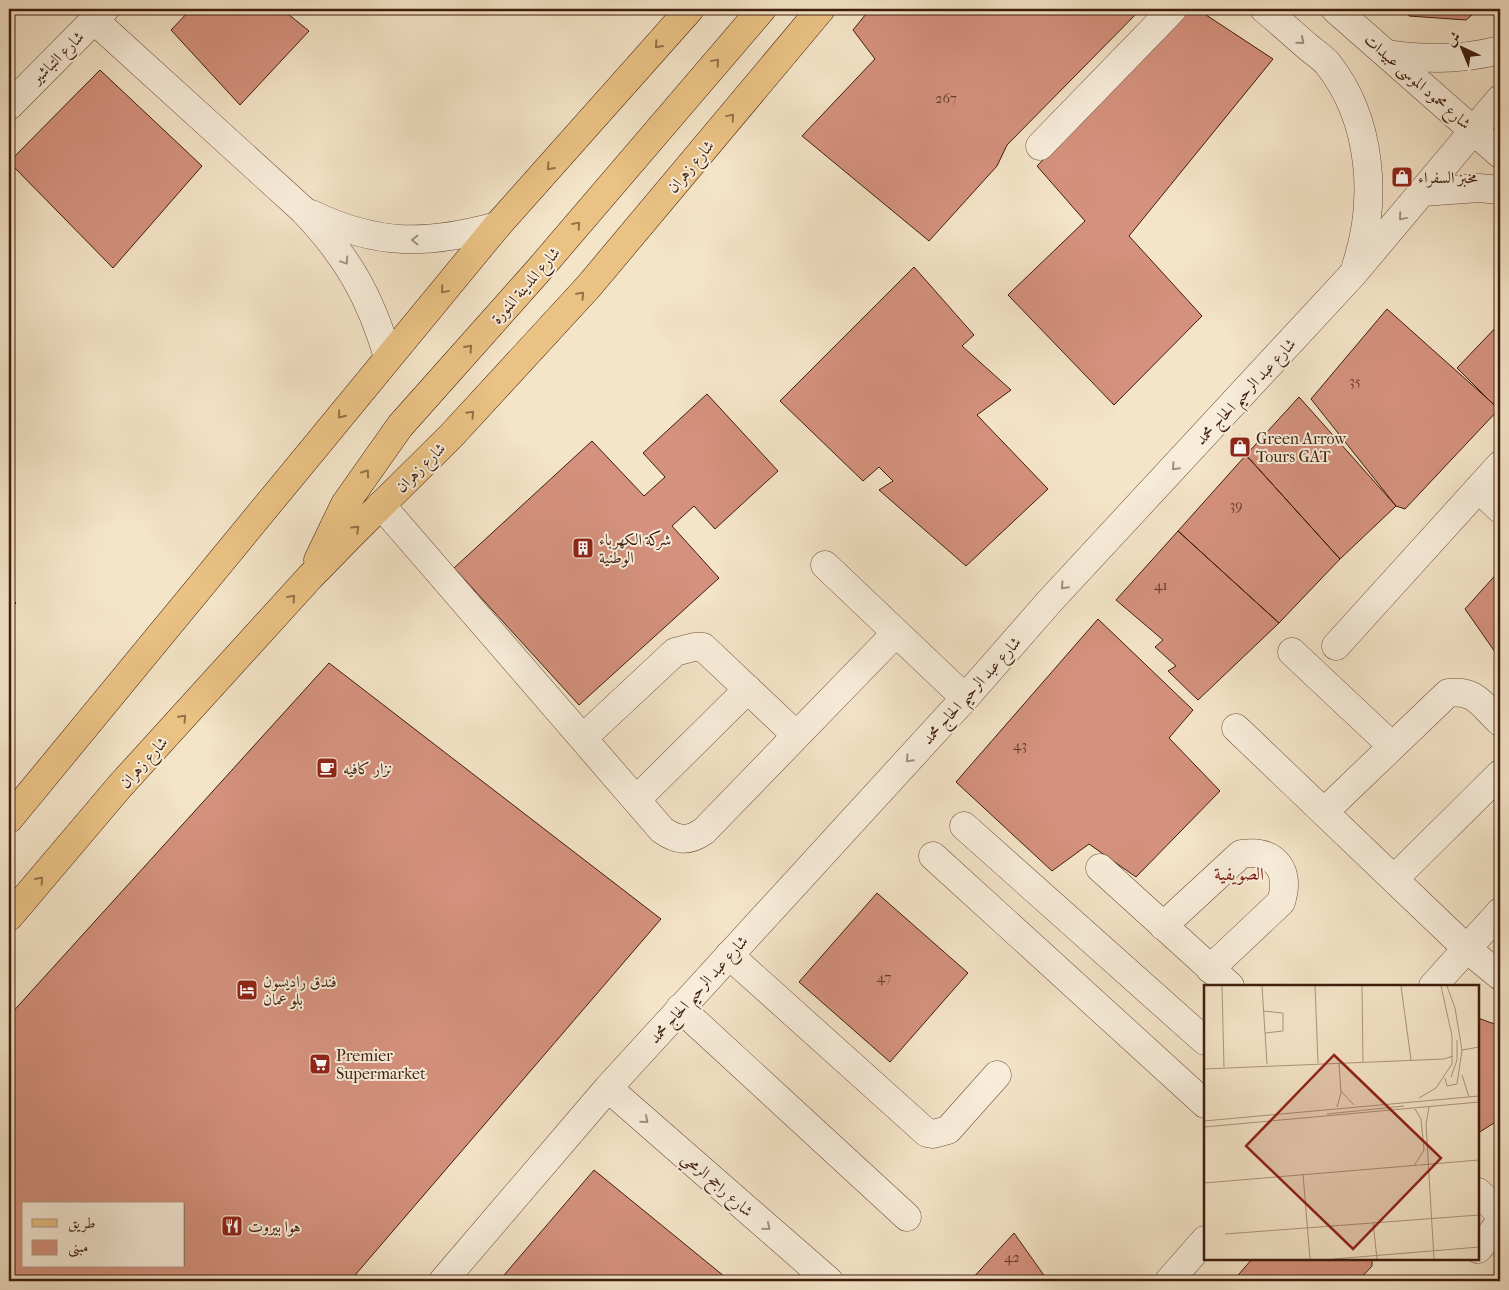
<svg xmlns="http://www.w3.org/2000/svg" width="1509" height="1290" font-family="'IM FELL French Canon',Amiri,serif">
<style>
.building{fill:#d4917d;stroke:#3f1d0c;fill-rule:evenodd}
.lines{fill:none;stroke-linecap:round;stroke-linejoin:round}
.minor-casing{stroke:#6c4f3b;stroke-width:29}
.major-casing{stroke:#3f1d0c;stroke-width:29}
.minor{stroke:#f8eddb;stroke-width:28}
.major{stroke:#eac284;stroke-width:28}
.oneway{stroke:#a58f7e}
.oneway2{stroke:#947048}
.labels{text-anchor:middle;stroke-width:4;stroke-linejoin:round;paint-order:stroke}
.number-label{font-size:14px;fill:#643a28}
.street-label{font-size:16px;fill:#3f1d0c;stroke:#f8eddb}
.poi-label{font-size:16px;fill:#3f1d0c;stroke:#f8eddb;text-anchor:start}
.neighbourhood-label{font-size:18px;fill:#7a1f14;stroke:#f8eddb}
.inset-road{fill:none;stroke:#ac947d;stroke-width:1}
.view{fill:#8f2418;fill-opacity:0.15;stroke:#8f2418;stroke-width:2.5}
.inset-edge{fill:none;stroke:#3f1d0c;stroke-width:2.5}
</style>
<rect width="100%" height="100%" fill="#f4e4c8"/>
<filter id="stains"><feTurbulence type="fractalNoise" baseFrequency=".004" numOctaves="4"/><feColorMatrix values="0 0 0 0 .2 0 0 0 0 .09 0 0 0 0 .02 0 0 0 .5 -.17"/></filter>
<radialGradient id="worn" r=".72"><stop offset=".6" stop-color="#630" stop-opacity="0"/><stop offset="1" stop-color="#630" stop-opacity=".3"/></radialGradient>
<path class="building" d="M 191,9 L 282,9 L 309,31 L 240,105 L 171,30 Z
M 870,9 L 1141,9 L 1007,145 L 997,166 L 929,241 L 802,136 L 875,59 L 853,30 Z
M 1191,9 L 1197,9 L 1273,59 L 1129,236 L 1202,316 L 1114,405 L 1008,295 L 1085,221 L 1037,166 Z
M 1403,9 L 1479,9 L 1466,20 L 1409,16 Z
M 100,70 L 202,166 L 113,268 L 9,162 Z
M 914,267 L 974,335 L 962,346 L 1011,390 L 977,415 L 1048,489 L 966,566 L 879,490 L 893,481 L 879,467 L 863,481 L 780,401 Z
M 1387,309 L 1499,409 L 1405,509 L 1396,506 L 1311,399 Z
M 1500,323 L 1500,411 L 1457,368 Z
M 707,394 L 778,471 L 715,529 L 694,506 L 672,526 L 719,578 L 579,705 L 454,568 L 592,441 L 644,496 L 665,477 L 643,453 Z
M 1299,397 L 1396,506 L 1340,559 L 1246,455 Z
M 1246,455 L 1340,559 L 1279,623 L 1178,531 Z
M 1178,531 L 1279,623 L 1198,700 L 1168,671 L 1176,666 L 1155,647 L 1163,640 L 1116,600 Z
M 1500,570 L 1500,659 L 1465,609 Z
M 9,597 L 16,603 L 9,610 Z
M 1098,619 L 1193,710 L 1169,738 L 1220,791 L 1136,877 L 1089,844 L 1052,871 L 956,782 Z
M 329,663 L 661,919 L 350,1281 L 9,1281 L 9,1016 ZM 24,1204 L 184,1204 L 184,1266 L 24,1266 Z
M 877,893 L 968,973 L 890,1062 L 799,982 Z
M 1478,1018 L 1500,1026 L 1500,1129 L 1494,1123 L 1478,1133 Z
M 594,1170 L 730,1281 L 499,1281 Z
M 1014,1233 L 1048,1281 L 970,1281 Z
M 1252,1259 L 1372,1259 L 1372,1266 L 1358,1281 L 1233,1281 Z"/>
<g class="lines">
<g class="minor-casing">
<path id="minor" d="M 1264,9 C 1279,21 1293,34 1308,47 C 1314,52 1323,58 1328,64 C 1372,120 1378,200 1356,266
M 1335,9 L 1500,154
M 94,20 L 303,210 C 347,256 370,296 388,357
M 1388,54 C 1426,60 1462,60 1500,50
M 9,106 L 105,9
M 1040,146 L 1173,9
M 1423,192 L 1479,188 L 1500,190
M 311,214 C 378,246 427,245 497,226
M 1479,489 L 1500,509
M 381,505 L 662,830 C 678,841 688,842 704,831 L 896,633
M 825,565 L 965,698
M 1336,646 L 1500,465
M 1292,652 L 1392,746
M 1236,728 L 1467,949 L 1500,976
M 583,738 L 675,652 L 694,647 L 703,647 L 796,735
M 636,800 L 748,689
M 1324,812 L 1448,693 C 1475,689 1482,705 1500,722
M 964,826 L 1205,1041
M 933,856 L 1205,1104
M 1100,868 L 1230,986
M 1394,879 L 1500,774
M 1163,926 L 1241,854 C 1275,849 1291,870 1281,902 L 1210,969
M 729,955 L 927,1133 L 933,1134 L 948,1130 L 997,1075
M 1433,986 L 1500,912
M 680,1008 L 907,1217
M 608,1088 L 829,1281
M 1478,1192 C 1509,1221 1503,1219 1478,1249
M 443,1281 L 608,1088 L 965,698 L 1049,602 L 1353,274 L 1500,99
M 1169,1281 L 1205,1240"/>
</g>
<g class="major-casing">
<path id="major" d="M 318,560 L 345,504 L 400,426 L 537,272 L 762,9
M 9,819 L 497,226 L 690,9
M 9,917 L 120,786 L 310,577 L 351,535 L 451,436 L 589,286 L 821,9"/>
</g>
<use href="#minor" class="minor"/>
<use href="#major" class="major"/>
</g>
<defs><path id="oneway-chevron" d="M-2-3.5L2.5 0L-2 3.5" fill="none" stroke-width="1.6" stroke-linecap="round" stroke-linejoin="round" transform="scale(1.25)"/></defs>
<g class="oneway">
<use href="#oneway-chevron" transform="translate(1301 41) rotate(41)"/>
<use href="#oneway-chevron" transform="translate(1402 217) rotate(130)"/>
<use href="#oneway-chevron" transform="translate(415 240) rotate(-180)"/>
<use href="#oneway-chevron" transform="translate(345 261) rotate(56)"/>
<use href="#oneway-chevron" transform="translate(1175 467) rotate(133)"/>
<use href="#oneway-chevron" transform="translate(1064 586) rotate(133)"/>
<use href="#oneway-chevron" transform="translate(909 759) rotate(133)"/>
<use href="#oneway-chevron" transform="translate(645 1120) rotate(41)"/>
<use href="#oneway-chevron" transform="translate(767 1227) rotate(41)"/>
</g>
<g class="oneway2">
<use href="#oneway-chevron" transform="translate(658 45) rotate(132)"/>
<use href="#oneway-chevron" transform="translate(716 62) rotate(-49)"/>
<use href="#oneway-chevron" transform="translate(731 117) rotate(-50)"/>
<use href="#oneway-chevron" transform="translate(550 167) rotate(132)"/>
<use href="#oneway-chevron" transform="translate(577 225) rotate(-49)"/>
<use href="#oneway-chevron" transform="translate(444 290) rotate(130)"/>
<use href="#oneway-chevron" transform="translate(581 295) rotate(-47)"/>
<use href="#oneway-chevron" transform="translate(469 348) rotate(-48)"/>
<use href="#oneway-chevron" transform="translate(471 414) rotate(-47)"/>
<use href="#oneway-chevron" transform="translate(341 415) rotate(129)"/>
<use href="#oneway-chevron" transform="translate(366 473) rotate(-54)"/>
<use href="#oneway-chevron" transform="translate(356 529) rotate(-44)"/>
<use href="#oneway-chevron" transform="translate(292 598) rotate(-48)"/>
<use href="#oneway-chevron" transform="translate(183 718) rotate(-47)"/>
<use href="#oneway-chevron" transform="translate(40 880) rotate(-49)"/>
</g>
<defs>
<g id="shop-square" transform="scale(1.125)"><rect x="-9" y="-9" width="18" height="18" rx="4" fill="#8f2418" stroke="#f8eddb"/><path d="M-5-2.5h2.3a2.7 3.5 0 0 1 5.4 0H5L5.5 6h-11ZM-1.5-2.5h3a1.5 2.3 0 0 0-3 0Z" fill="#fff"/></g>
<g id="building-square" transform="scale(1.125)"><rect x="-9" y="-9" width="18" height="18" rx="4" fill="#8f2418" stroke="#f8eddb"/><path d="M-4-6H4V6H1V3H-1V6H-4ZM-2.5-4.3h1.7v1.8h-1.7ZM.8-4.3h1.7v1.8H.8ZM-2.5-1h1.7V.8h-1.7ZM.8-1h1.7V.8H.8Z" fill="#fff"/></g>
<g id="cafe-square" transform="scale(1.125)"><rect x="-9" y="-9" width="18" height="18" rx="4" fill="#8f2418" stroke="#f8eddb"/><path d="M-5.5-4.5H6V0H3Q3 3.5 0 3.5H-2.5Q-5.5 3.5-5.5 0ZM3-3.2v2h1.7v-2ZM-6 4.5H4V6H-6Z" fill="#fff"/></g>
<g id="hotel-square" transform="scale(1.125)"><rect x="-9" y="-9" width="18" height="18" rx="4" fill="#8f2418" stroke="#f8eddb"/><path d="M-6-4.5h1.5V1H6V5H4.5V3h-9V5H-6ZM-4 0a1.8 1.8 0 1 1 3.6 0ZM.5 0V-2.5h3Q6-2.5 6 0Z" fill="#fff"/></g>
<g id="supermarket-square" transform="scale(1.125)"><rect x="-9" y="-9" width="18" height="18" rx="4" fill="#8f2418" stroke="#f8eddb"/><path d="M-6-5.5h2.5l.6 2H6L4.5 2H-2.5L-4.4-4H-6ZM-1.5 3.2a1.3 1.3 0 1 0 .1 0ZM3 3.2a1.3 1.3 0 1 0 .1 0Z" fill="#fff"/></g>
<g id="restaurant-square" transform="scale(1.125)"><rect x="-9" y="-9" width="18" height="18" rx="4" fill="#8f2418" stroke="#f8eddb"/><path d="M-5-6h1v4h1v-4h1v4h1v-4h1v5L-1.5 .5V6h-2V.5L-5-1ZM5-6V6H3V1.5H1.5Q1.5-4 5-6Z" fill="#fff"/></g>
</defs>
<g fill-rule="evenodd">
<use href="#shop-square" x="1402" y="177"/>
<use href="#shop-square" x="1240" y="447"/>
<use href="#building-square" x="583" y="548"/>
<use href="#cafe-square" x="327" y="768"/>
<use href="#hotel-square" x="247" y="990"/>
<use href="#supermarket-square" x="320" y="1064"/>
<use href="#restaurant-square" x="232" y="1226"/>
</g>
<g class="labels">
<g class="number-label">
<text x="946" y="103">267</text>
<text x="1355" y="386">35</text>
<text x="1236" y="510">39</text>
<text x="1161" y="590">41</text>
<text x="1020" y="750">43</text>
<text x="884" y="982">47</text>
<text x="1012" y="1262">42</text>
</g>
<g class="street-label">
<text transform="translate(57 57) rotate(-45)" y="6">شارع التباشير</text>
<text transform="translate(1418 81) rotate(41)" y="6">شارع محمود الموسى عبيدات</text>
<text transform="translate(690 166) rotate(-50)" y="6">شارع زهران</text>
<text transform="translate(525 285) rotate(-49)" y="6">شارع المدينة المنورة</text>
<text transform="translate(1245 391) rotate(-47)" y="6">شارع عبد الرحيم الحاج محمد</text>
<text transform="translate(420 467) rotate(-45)" y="6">شارع زهران</text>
<text transform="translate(971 690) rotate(-48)" y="6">شارع عبد الرحيم الحاج محمد</text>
<text transform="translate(143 762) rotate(-48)" y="6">شارع زهران</text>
<text transform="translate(698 989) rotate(-48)" y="6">شارع عبد الرحيم الحاج محمد</text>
<text transform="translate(718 1184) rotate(41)" y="6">شارع راجح الرمحي</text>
</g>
<g class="poi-label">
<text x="1418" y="183">مخبز السفراء</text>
<text x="1256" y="444">Green Arrow<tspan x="1256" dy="18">Tours GAT</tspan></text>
<text x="599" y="545">شركة الكهرباء<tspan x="599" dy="18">الوطنية</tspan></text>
<text x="343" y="774">نزار كافيه</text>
<text x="263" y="987">فندق راديسون<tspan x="263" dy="18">بلو عمان</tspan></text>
<text x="336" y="1061">Premier<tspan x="336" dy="18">Supermarket</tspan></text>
<text x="248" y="1232">هوا بيروت</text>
</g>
<g class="neighbourhood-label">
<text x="1239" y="880">الصويفية</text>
</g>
</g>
<g transform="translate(1204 985)">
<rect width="275" height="275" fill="#f4e4c8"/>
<path class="inset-road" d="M 18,1 L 20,82M 58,1 L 63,79M 111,1 L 114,78M 158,1 L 159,77M 197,1 L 207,75M 59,26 L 79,28 L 79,46 L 61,48M 258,65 L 275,62M 0,84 L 240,74 L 249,71M 258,90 L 265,112M 247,92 L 253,75 L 253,55M 241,93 L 243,101 L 253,99 L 258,65 L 251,23 L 243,1M 137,106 L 150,120M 215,113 L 232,103 L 248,79 L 248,51 L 237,1M 133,122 L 137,108 L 135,78M 225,122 L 222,139 L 230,274M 123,129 L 200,121M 0,136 L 275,111M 0,142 L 275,117M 210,181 L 220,165 L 217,134 L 211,124M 99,189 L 106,274M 0,198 L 275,175M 169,237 L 173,274M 21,249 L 275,230M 130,274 L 275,262"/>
<path class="view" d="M 130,70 L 237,173 L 149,264 L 42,161 Z"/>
<rect width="275" height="275" class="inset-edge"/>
</g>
<rect width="1509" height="1290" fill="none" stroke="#f4e4c8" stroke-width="30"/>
<rect x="10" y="10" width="1489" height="1270" fill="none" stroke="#3f1d0c" stroke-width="2.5"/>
<rect x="15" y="15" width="1479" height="1260" fill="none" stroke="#3f1d0c"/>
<rect x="22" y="1202" width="162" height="65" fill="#f8eddb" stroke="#ae9a88"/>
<rect x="32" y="1219" width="25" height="8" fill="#eac284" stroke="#ae9a88"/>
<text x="68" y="1228" font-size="15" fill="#3f1d0c">طريق</text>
<rect x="32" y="1240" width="25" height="15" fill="#d4917d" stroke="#ae9a88"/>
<text x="68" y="1252" font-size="15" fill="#3f1d0c">مبنى</text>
<g transform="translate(1462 48) rotate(316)" stroke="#f8eddb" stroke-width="4" paint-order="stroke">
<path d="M0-4L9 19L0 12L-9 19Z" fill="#3f1d0c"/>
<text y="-8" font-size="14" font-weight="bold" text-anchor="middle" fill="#3f1d0c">ش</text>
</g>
<rect width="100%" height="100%" filter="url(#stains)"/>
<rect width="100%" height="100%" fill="url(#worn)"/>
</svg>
